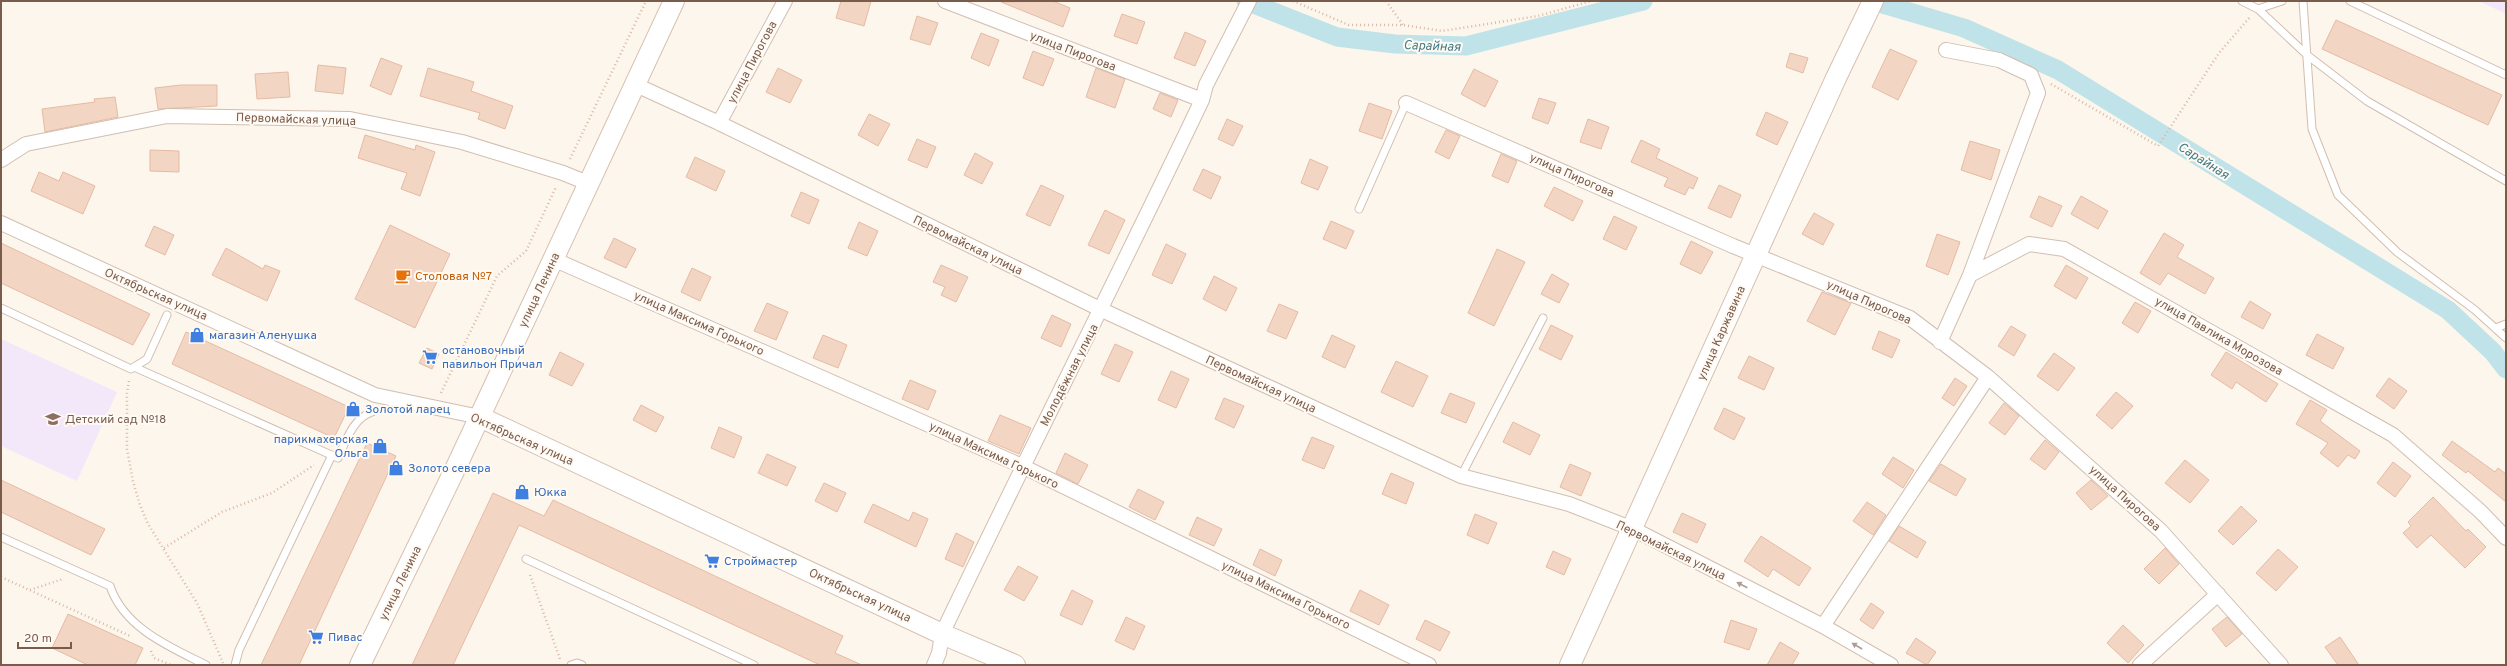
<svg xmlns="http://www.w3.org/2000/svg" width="2507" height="666" font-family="Overpass,sans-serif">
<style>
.education{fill:#f3e8fa}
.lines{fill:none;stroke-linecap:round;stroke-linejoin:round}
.canal{stroke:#bfe3e8;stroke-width:19}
.building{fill:#f3d5c3;stroke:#e6bba3}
.lane-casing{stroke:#d1beb0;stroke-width:9}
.street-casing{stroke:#d1beb0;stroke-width:16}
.secondary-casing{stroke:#d6c0b0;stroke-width:22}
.path{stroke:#d9b8a5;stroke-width:2.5;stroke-dasharray:1 3;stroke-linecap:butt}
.lane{stroke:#fff;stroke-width:7}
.street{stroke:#fff;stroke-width:14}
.secondary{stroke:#fff;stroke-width:20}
.oneway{fill:#af9d94}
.labels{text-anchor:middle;stroke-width:4;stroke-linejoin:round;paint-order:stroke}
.street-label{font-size:12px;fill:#7a5c4d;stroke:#fffaf3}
.food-label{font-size:12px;fill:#c56008;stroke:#fffaf3;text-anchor:start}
.shop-label{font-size:12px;fill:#366cbe;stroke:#fffaf3;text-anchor:start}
.education-label{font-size:12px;fill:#785e54;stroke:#fffaf3;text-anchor:start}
.water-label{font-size:13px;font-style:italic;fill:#437c86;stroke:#fffaf3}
</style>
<rect width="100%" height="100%" fill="#fdf6ec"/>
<path class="education" d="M 2479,1 L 2506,1 L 2506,14 Z
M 1,339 L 117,392 L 77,481 L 1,446 Z"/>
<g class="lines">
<path class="canal" d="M 1246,1 L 1337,37 L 1395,44 L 1466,46 L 1643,1
M 1872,1 L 1964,28 L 2058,70 L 2448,310 L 2493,352 L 2506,369"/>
</g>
<path class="building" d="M 841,1 L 871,1 L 864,26 L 836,18 Z
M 1053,1 L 1070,8 L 1063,27 L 1001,2 Z
M 1122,14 L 1145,22 L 1137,44 L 1114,36 Z
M 917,16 L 938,23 L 930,45 L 910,39 Z
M 2336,20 L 2502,95 L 2488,125 L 2322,49 Z
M 1185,32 L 1206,41 L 1195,66 L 1174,58 Z
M 981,33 L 999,40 L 989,66 L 971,58 Z
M 1890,49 L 1917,61 L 1898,100 L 1872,87 Z
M 1033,51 L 1054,59 L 1043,86 L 1023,78 Z
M 1790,53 L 1808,58 L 1803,73 L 1786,67 Z
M 381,58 L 402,66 L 391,95 L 370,86 Z
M 318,65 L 346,68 L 343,94 L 315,91 Z
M 428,68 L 474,82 L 471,91 L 513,106 L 505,129 L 478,119 L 480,113 L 420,96 Z
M 778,68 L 802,80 L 790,103 L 766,92 Z
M 1096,68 L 1125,79 L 1115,108 L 1086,97 Z
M 1474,69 L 1498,81 L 1485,107 L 1461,94 Z
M 288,72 L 290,97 L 257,99 L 255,74 Z
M 181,85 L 217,85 L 217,106 L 158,109 L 155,88 Z
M 1160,93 L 1178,100 L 1171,117 L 1153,109 Z
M 115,97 L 118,117 L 45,132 L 42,109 L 95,102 L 94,99 Z
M 1539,98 L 1556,103 L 1548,124 L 1532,118 Z
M 1369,103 L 1392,111 L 1382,139 L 1359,131 Z
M 1766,112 L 1788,122 L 1777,145 L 1756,135 Z
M 869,114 L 890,124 L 878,146 L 858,135 Z
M 1227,119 L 1243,126 L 1233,146 L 1218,139 Z
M 1588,119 L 1609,127 L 1601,149 L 1580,142 Z
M 1446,130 L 1460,136 L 1449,159 L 1435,152 Z
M 365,135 L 415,150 L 416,145 L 435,152 L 420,196 L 401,189 L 407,173 L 358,158 Z
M 917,139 L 936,147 L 927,168 L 908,160 Z
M 1641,140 L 1660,149 L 1656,158 L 1698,178 L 1693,189 L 1689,187 L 1685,195 L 1664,186 L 1668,178 L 1631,162 Z
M 1970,141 L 2000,150 L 1991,180 L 1961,170 Z
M 150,150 L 179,151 L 179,172 L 150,171 Z
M 975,153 L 993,163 L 982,184 L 964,175 Z
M 1501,154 L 1517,161 L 1508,183 L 1492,176 Z
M 695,157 L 725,171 L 716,191 L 686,177 Z
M 1310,159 L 1328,167 L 1318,190 L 1301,183 Z
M 1203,169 L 1221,177 L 1211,199 L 1193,190 Z
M 39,172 L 59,181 L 63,172 L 95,186 L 83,214 L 31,191 Z
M 1041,185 L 1064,196 L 1050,226 L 1026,215 Z
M 1719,185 L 1741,195 L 1731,218 L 1708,208 Z
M 1554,187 L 1583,201 L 1573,221 L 1544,206 Z
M 801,192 L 819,200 L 809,224 L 791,216 Z
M 2039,196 L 2062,206 L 2052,227 L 2030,217 Z
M 2081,196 L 2108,211 L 2098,229 L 2071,214 Z
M 1105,210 L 1125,220 L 1109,254 L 1088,245 Z
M 1814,213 L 1834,224 L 1823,245 L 1802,234 Z
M 1614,216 L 1637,227 L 1626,250 L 1603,239 Z
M 1331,221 L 1354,231 L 1346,249 L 1323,239 Z
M 859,222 L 878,231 L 867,256 L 848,248 Z
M 390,225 L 450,254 L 415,328 L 355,299 Z
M 154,226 L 174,235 L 165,255 L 145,246 Z
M 2164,233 L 2184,245 L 2177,257 L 2214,278 L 2205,294 L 2168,273 L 2160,285 L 2140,273 Z
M 1937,234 L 1960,242 L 1948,275 L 1926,266 Z
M 614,238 L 636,249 L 626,268 L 604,258 Z
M 1691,241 L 1713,252 L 1701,274 L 1680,264 Z
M 1,243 L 150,314 L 133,345 L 1,283 Z
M 1166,244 L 1186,254 L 1172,284 L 1152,275 Z
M 226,248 L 263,269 L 265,265 L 280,271 L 267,301 L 212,275 Z
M 1497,249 L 1525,262 L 1494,326 L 1468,313 Z
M 941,265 L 968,277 L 956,302 L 941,295 L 945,287 L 933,282 Z
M 2066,265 L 2088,278 L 2076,299 L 2054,286 Z
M 692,268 L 711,277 L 700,301 L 681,292 Z
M 1552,274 L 1569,284 L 1559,303 L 1541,294 Z
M 1214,276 L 1237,288 L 1226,311 L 1203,299 Z
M 1822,292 L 1851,303 L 1835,335 L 1807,321 Z
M 2250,301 L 2271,314 L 2263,329 L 2241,317 Z
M 2135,302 L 2151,311 L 2138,333 L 2122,323 Z
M 767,303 L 788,312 L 776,340 L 754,331 Z
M 1279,304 L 1298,312 L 1286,339 L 1267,331 Z
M 1052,315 L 1071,324 L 1061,347 L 1041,338 Z
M 1551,325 L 1573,336 L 1561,360 L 1539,349 Z
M 2011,326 L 2026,335 L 2014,356 L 1998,346 Z
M 1879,331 L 1900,340 L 1892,358 L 1872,349 Z
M 186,332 L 349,407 L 334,438 L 172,364 Z
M 2317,334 L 2344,348 L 2333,369 L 2306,355 Z
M 823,335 L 847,345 L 838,368 L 813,358 Z
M 1332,335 L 1355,346 L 1345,368 L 1322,357 Z
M 1115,344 L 1133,352 L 1119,382 L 1101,374 Z
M 427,348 L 439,354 L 432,369 L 419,363 Z
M 560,352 L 584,364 L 572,386 L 549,375 Z
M 2226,352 L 2278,384 L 2266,402 L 2236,382 L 2232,389 L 2211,375 Z
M 2054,353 L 2075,368 L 2058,391 L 2037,376 Z
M 1749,356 L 1774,368 L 1764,390 L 1738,378 Z
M 1396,361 L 1428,376 L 1413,407 L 1381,392 Z
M 1171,371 L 1189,379 L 1176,408 L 1158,400 Z
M 1955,378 L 1967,386 L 1954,406 L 1942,398 Z
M 2389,378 L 2407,391 L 2394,409 L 2376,396 Z
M 910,380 L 936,391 L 928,410 L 902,399 Z
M 2116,392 L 2133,406 L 2112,429 L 2096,415 Z
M 1450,393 L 1475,403 L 1466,423 L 1441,413 Z
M 1224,398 L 1244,406 L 1234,428 L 1215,419 Z
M 2310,400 L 2327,410 L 2320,421 L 2360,451 L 2355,459 L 2348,455 L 2338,467 L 2320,453 L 2328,443 L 2296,424 Z
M 2004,403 L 2019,416 L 2005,435 L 1989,423 Z
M 641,405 L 664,417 L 656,432 L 633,420 Z
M 1724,408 L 1745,418 L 1734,440 L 1714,429 Z
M 1000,415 L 1031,428 L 1019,454 L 988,441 Z
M 1513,422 L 1540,435 L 1530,455 L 1503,442 Z
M 719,427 L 742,437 L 734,458 L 711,448 Z
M 1312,437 L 1334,446 L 1324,469 L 1302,460 Z
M 2045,440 L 2059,452 L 2045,470 L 2030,459 Z
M 2452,441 L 2495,472 L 2498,468 L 2506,474 L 2506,502 L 2468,471 L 2466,473 L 2442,455 Z
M 367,443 L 396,456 L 299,665 L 261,665 Z
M 1065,453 L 1088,465 L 1078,484 L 1056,473 Z
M 767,454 L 796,467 L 787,486 L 758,473 Z
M 1893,457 L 1914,470 L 1903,488 L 1882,474 Z
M 2185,460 L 2209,480 L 2190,503 L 2165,483 Z
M 2393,462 L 2411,476 L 2395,497 L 2377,483 Z
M 1570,464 L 1591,473 L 1581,496 L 1560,487 Z
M 1941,464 L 1966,479 L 1956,496 L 1929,481 Z
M 1391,473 L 1414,483 L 1406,504 L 1382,494 Z
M 1,480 L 105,529 L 91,555 L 1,512 Z
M 2091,480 L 2108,496 L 2091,510 L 2076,493 Z
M 824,483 L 846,493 L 837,512 L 815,501 Z
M 1138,489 L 1164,502 L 1155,520 L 1129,507 Z
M 493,493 L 544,516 L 553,500 L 843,636 L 835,653 L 862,665 L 820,665 L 519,525 L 453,665 L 412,665 Z
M 2433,497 L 2466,531 L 2468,529 L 2486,547 L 2465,568 L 2431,535 L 2417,548 L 2403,533 L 2411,526 L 2408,522 Z
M 1867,502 L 1886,515 L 1873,535 L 1853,521 Z
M 873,504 L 909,521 L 913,512 L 928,519 L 916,547 L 864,522 Z
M 2241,506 L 2257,521 L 2233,545 L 2218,531 Z
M 1682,513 L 1706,524 L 1697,543 L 1673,532 Z
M 1475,514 L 1497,523 L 1488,544 L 1467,535 Z
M 1197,517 L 1222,529 L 1214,546 L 1189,535 Z
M 1899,526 L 1926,542 L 1917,558 L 1889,541 Z
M 956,533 L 974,542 L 963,567 L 945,559 Z
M 1761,536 L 1811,568 L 1799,586 L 1773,569 L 1768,577 L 1744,561 Z
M 2165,548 L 2179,564 L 2159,584 L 2144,569 Z
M 1260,549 L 1282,560 L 1275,576 L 1253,565 Z
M 2278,549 L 2298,567 L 2276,591 L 2256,573 Z
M 1553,551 L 1571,559 L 1564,575 L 1546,567 Z
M 1018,566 L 1038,577 L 1024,601 L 1004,590 Z
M 1072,590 L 1093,601 L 1082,625 L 1060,615 Z
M 1360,590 L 1389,605 L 1379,625 L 1350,611 Z
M 1871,603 L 1884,612 L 1873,629 L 1860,620 Z
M 68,614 L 143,648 L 135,665 L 88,665 L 52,648 Z
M 1126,617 L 1145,626 L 1134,650 L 1115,641 Z
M 2227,617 L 2242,634 L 2226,647 L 2212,629 Z
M 1425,620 L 1450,632 L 1440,651 L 1416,639 Z
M 1731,620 L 1757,629 L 1749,650 L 1724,642 Z
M 2123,625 L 2144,645 L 2128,663 L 2107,643 Z
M 2340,637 L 2359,665 L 2338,665 L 2325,647 Z
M 1916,638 L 1936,652 L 1927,665 L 1906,653 Z
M 1780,642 L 1799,653 L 1792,665 L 1767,665 Z"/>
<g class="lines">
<g class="lane-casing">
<path id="lane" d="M 2242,1 L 2258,9 L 2282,1
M 2303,1 L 2312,129 L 2338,195 L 2397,252 L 2475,310 L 2506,338
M 2350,1 L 2506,75
M 2258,9 L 2307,55 L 2367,101 L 2506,181
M 1359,209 L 1406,103
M 1,308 L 131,369 L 147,359 L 167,315
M 2496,328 L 2506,324
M 134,367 L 338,458 C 346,441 353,418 372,412
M 1461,476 L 1543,318
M 1,537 L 110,586 C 124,628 170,647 206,665
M 526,559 L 754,665
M 235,665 L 239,650 L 332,455
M 571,665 L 577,663 L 582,665"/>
</g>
<g class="street-casing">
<path id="street" d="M 945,1 L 1202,100
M 1946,50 L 1999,60 L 2031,75 L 2038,93 L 1970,275
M 636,85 L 719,123 L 1102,310 L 1461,476 L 1569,504 L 1633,529 L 1823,626 L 1891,665
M 1406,103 L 1733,246 L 1910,318 L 1988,377 L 2161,531 L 2281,665
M 719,123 L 785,1
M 1,160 L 26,144 L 167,116 L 350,119 L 462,142 L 563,173 L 590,184
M 1,223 L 375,395 L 480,417
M 553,259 L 1022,466 L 1429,665
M 1940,342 L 1970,275 L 2029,244 L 2064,249 L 2393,435 L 2480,511 L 2506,538
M 1823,626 L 1988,377
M 934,665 L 939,653 L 942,634 C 1027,455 1117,279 1202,100 L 1206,85 L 1249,1
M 2140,665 L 2218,594"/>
</g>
<g class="secondary-casing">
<path id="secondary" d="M 480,417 L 942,634 L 1015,665
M 360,665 L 458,463 L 674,1
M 1570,665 L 1836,78 L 1873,1"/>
</g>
<path class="path" d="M 1293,1 L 1349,25 L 1403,25 L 1442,31 L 1538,16 L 1591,1
M 1386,1 L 1403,25
M 2051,84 L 2158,146 L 2219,53 L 2250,17
M 570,159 L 646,1
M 129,381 L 127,393 L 127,449 L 133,481 L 140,505 L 148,524 L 197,603 L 223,663
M 441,393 L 497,276 L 526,251 L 556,187
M 164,548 L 222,512 L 272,493 L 314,465
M 530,575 L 560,659
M 1,577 L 130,636
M 30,590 L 63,579
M 151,651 L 154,658 L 171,665"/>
<use href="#lane" class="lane"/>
<use href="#street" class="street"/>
<use href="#secondary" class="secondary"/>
</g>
<defs><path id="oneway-solid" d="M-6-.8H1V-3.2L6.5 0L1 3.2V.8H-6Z"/></defs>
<g class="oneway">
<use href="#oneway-solid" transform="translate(1742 585) rotate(-153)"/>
<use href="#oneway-solid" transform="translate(1857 646) rotate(-150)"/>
</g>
<defs>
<g id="cafe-bare" transform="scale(1.2)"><path d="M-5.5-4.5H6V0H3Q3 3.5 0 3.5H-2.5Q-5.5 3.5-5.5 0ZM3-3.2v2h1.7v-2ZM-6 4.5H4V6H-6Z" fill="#e8710a" stroke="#fffaf3" stroke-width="2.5" paint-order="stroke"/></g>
<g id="shop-bare" transform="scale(1.2)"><path d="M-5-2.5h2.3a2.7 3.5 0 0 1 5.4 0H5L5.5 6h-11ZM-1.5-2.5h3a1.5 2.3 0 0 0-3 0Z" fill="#3f7fe0" stroke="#fffaf3" stroke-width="2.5" paint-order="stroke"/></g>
<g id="supermarket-bare" transform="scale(1.2)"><path d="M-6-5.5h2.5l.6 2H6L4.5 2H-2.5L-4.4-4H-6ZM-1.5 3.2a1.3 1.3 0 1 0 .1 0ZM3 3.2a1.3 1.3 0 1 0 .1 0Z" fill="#3f7fe0" stroke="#fffaf3" stroke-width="2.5" paint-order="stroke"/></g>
<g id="school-bare" transform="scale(1.2)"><path d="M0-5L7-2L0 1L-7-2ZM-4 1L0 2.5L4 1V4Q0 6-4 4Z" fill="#8d6e63" stroke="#fffaf3" stroke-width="2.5" paint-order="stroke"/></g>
</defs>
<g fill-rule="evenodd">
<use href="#cafe-bare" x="403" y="276"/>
<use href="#shop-bare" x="197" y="335"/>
<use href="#supermarket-bare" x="430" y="357"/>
<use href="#shop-bare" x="353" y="409"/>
<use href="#school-bare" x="53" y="419"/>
<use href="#shop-bare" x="380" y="446"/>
<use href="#shop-bare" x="396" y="468"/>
<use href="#shop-bare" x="522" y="492"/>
<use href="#supermarket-bare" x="712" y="561"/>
<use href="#supermarket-bare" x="316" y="637"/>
</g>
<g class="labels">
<g class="street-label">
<text transform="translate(1073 51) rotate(21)" y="4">улица Пирогова</text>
<text transform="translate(752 62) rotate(-62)" y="4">улица Пирогова</text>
<text transform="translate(296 119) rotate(2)" y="4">Первомайская улица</text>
<text transform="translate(1572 175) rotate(24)" y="4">улица Пирогова</text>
<text transform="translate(968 245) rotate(26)" y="4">Первомайская улица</text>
<text transform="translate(539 290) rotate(-65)" y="4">улица Ленина</text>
<text transform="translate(156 294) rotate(24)" y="4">Октябрьская улица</text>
<text transform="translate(1869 302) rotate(24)" y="4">улица Пирогова</text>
<text transform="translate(699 323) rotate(24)" y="4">улица Максима Горького</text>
<text transform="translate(1721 333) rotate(-66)" y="4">улица Каржавина</text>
<text transform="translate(2219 336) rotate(30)" y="4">улица Павлика Морозова</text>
<text transform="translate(1069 375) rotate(-63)" y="4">Молодёжная улица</text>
<text transform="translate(1261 384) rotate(25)" y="4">Первомайская улица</text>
<text transform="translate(522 439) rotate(24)" y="4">Октябрьская улица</text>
<text transform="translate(994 455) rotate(25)" y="4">улица Максима Горького</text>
<text transform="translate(2125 498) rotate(42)" y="4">улица Пирогова</text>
<text transform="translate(1671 550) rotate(26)" y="4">Первомайская улица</text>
<text transform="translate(400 583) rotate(-64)" y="4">улица Ленина</text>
<text transform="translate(860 595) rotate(25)" y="4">Октябрьская улица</text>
<text transform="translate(1286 595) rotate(26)" y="4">улица Максима Горького</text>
</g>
<g class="food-label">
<text x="415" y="280">Столовая №7</text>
</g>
<g class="shop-label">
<text x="209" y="339">магазин Аленушка</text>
<text x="442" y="354">остановочный<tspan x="442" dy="14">павильон Причал</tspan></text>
<text x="365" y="413">Золотой ларец</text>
<text x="368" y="443" text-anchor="end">парикмахерская<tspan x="368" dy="14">Ольга</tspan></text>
<text x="408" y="472">Золото севера</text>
<text x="534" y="496">Юкка</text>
<text x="724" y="565">Строймастер</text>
<text x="328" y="641">Пивас</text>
</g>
<g class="education-label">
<text x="65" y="423">Детский сад №18</text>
</g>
<g class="water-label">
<text transform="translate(1432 45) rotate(2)" y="5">Сарайная</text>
<text transform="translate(2204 160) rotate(32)" y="5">Сарайная</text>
</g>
</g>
<rect width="2507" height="666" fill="none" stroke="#7a5c4d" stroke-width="4"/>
<path d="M18 642v6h53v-6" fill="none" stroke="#7a5c4d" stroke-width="2"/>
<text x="24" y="642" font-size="12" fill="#7a5c4d" stroke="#fffaf3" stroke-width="3" paint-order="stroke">20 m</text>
</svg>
